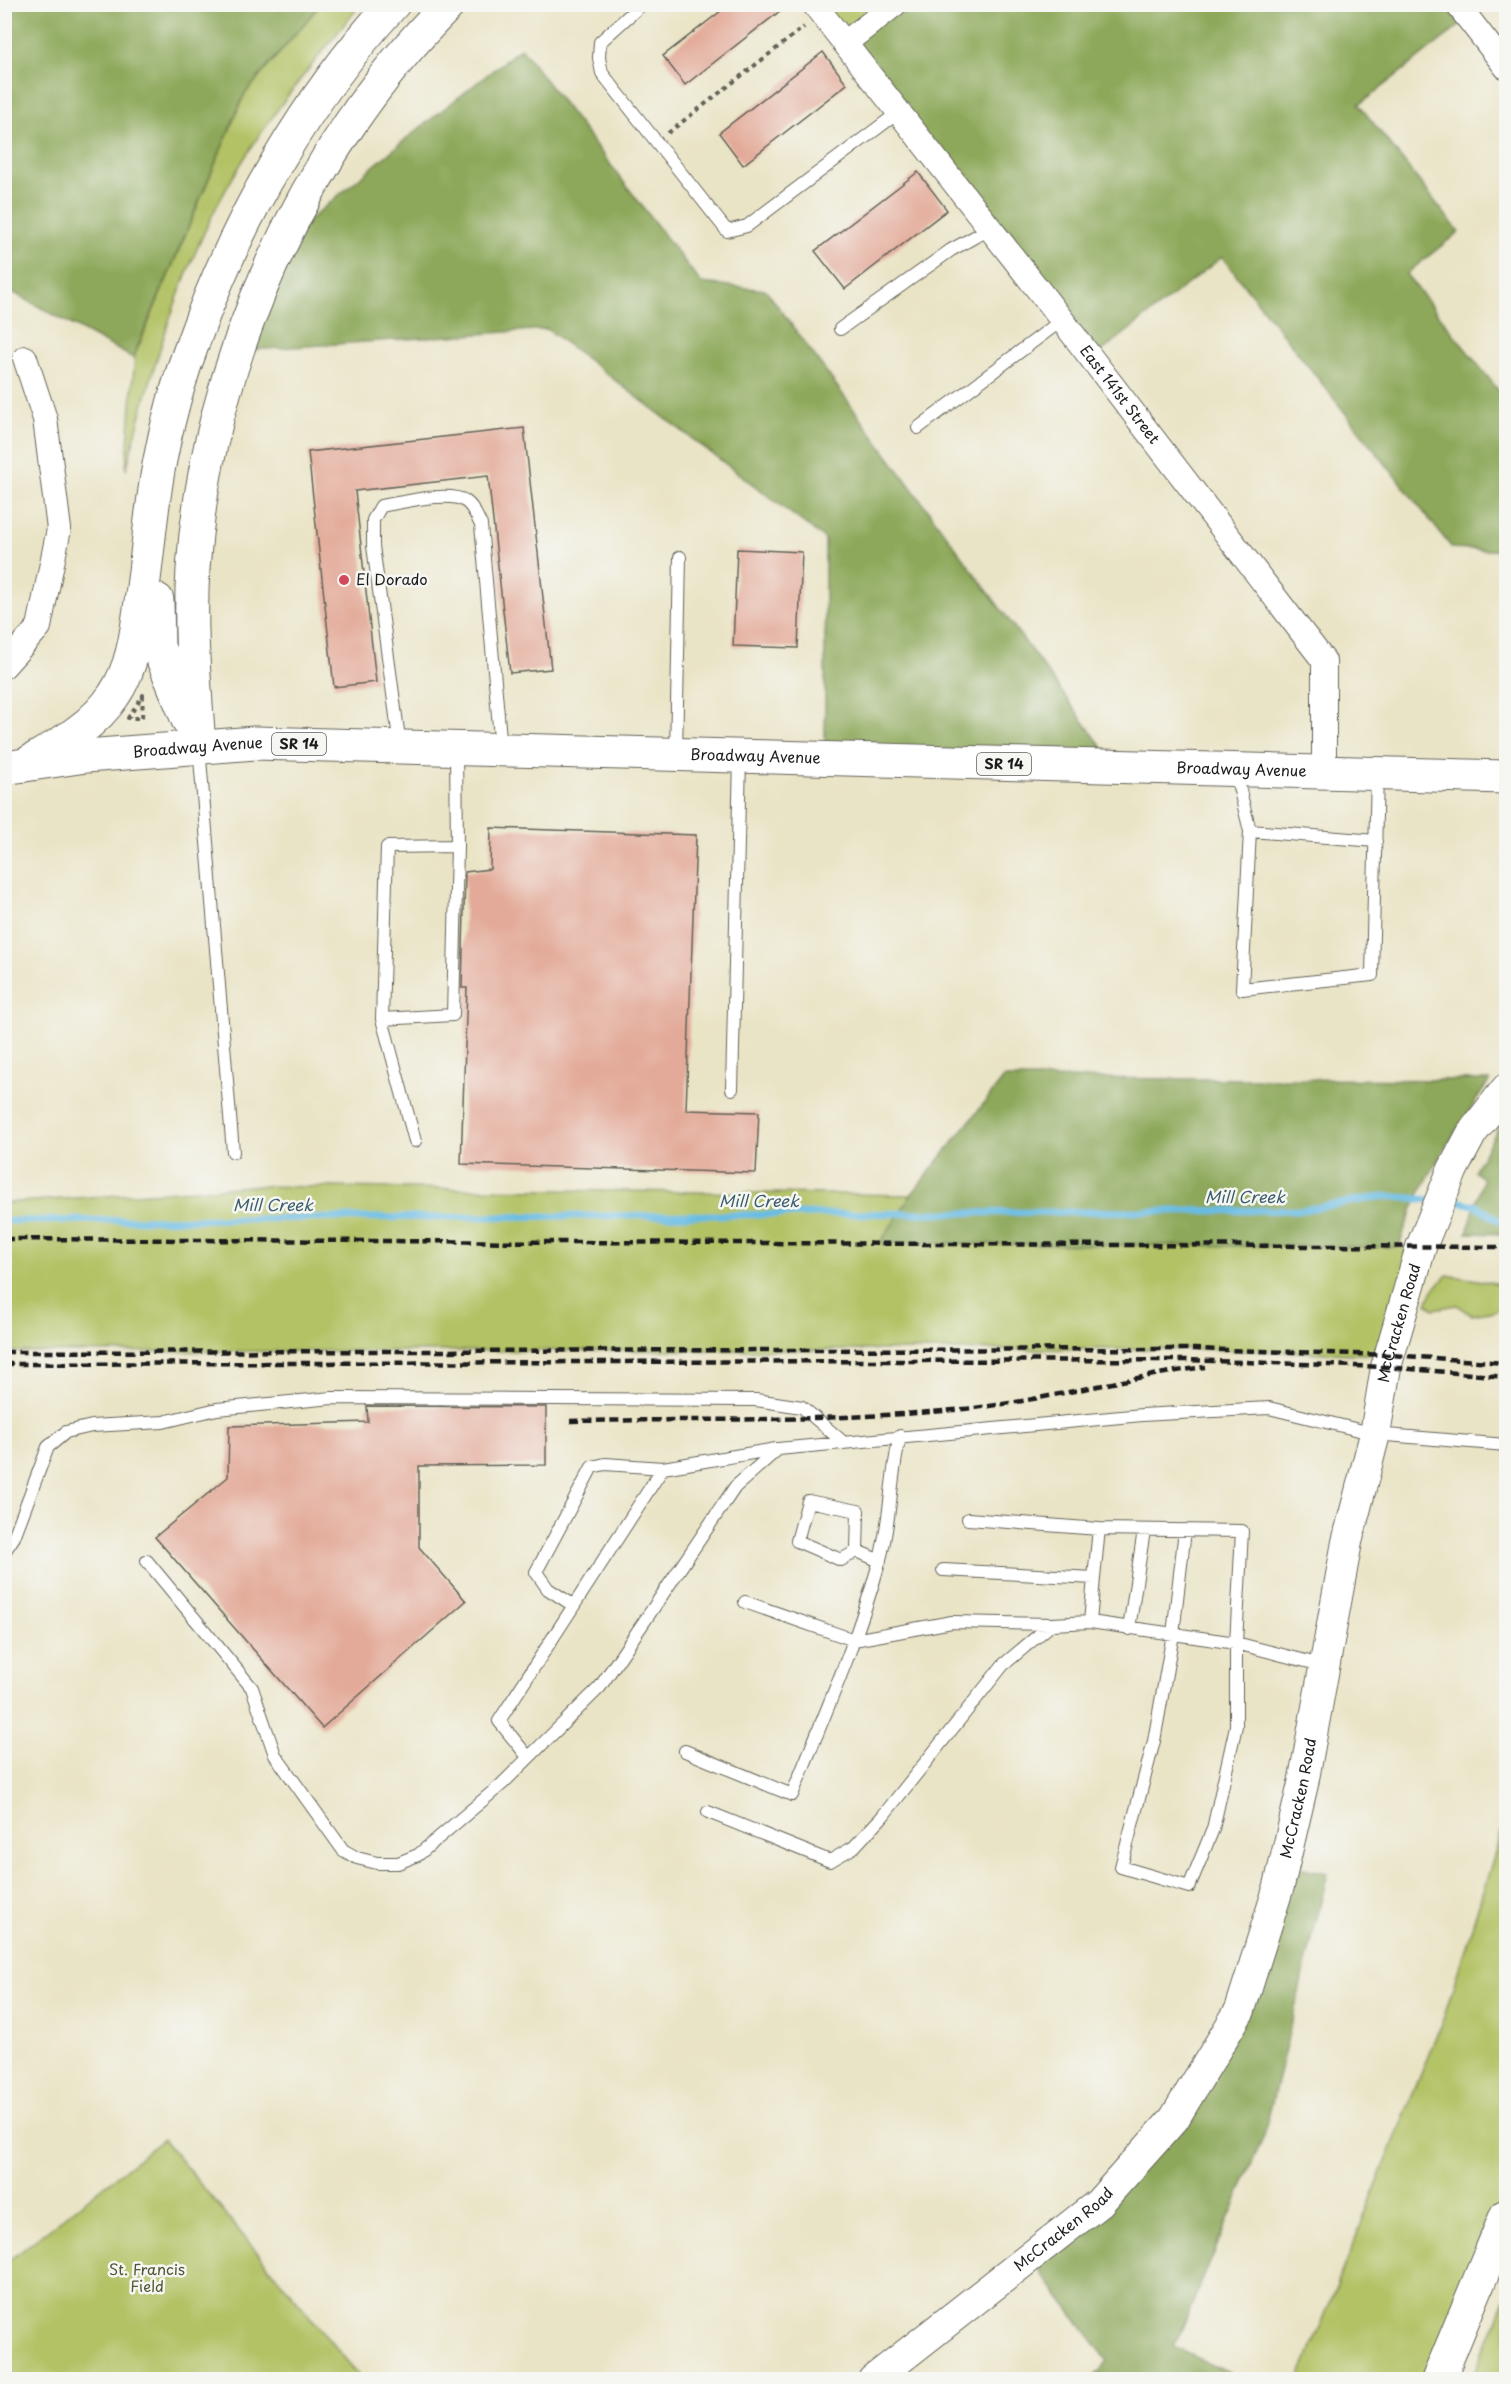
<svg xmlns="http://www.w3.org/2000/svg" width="1511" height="2384" font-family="'Playpen Sans',sans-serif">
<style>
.green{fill:#b2c265;stroke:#676f40;stroke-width:1.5}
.forest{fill:#8da85a;stroke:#54623b;stroke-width:1.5}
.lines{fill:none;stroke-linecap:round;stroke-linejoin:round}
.stream{stroke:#68bce4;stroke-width:7}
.building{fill:#e3aa99}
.service-casing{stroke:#646258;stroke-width:14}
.minor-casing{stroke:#646258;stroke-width:26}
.tertiary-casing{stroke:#646258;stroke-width:32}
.primary-casing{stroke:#646258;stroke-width:35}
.motorway-casing{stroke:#646258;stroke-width:35}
.path{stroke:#646258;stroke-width:4;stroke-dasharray:4.5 4.5;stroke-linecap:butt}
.service{stroke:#fff;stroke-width:12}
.minor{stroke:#fff;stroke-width:24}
.tertiary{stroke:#fff;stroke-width:30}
.primary{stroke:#fff;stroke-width:33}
.motorway{stroke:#fff;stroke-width:33}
.rail{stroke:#1c1c1c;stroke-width:4.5;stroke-dasharray:9 4.5;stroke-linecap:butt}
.poi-dot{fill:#d1495b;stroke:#f6f6f2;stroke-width:2}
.labels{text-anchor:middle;stroke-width:5;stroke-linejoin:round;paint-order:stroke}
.shield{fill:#f6f6f2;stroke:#5d5d5c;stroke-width:1.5}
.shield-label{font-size:14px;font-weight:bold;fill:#1c1c1c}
.street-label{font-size:15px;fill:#1c1c1c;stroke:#f6f6f2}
.poi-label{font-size:15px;fill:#1c1c1c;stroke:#f6f6f2;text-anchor:start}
.park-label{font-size:15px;fill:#505636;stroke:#f6f6f2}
.water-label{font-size:16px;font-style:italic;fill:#3a5c6c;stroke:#f6f6f2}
</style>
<rect width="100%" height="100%" fill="#f6f6f2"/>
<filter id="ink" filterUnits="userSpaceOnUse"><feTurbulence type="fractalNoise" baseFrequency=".0167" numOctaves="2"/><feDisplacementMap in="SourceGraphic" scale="12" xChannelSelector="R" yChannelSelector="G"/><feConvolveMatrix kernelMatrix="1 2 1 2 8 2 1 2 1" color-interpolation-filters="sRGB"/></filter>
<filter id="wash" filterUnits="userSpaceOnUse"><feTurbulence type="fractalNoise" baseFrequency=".008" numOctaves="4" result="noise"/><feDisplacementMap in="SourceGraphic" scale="24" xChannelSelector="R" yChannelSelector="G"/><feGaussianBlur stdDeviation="1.35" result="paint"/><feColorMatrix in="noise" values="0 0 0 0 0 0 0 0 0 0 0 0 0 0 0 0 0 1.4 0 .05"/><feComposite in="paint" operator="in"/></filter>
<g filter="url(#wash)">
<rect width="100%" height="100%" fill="#eae4c6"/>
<path class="green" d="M 320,5 L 360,5 C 309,68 256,131 218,204 C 174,290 150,378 126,470 L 135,355 L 244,95 Z
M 815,5 L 895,5 L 845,43 Z
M 251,1186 L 911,1195 L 881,1243 L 1421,1247 L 1390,1355 L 1194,1349 L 5,1352 L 5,1203 Z
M 1447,1275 L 1506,1285 L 1506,1302 L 1494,1311 L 1472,1315 L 1457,1305 L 1434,1309 L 1427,1303 L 1433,1290 Z
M 1506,1818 L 1506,2216 L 1438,2379 L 1299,2380 L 1444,2016 Z
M 163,2139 L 362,2379 L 5,2379 L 5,2264 Z
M 1506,2296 L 1506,2379 L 1472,2379 Z"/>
<path class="forest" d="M 5,4 L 320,5 L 244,95 L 133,358 L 5,288 Z
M 895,5 L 1486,5 L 1359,105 L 1459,232 L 1406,274 L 1506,400 L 1506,551 L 1452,548 L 1222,257 L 1092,359 L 845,43 Z
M 521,48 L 701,283 L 766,290 L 1117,767 L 825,759 L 825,539 L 547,329 L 238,351 L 283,242 L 407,138 Z
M 1004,1078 L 1490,1080 C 1455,1132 1416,1186 1399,1247 L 880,1243 L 911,1195 Z
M 1506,1114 L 1506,1234 L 1467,1233 L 1483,1179 L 1474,1171 Z
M 1284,1864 L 1328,1873 L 1264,2135 L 1174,2347 L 1242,2379 L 1091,2379 L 1108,2361 L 1029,2257 L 1099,2203 L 1240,2010 Z"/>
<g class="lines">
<path class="stream" d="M 1449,1201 C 1460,1202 1472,1203 1482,1209 C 1492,1215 1495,1221 1506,1223
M 4,1221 L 1302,1210 L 1385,1196 L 1432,1200"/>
</g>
<g id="blocks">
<path class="building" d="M 730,4 L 789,4 L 685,85 L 663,56 Z
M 823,52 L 847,84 L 743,165 L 719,133 Z
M 918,172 L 947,210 L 845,289 L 815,251 Z
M 524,428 L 551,669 L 510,673 L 488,476 L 355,491 L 376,682 L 334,687 L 308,452 Z
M 737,549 L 802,552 L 798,648 L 733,646 Z
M 491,828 L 696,835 L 686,1110 L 759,1112 L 756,1173 L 461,1164 L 467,988 L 462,988 L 465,872 L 490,869 Z
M 367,1406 L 546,1407 L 546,1465 L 419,1466 L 419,1547 L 466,1601 L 322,1728 L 155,1537 L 228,1477 L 229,1426 L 368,1422 Z"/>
</g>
</g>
<g filter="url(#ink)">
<use href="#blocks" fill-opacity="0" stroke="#646258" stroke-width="1.5"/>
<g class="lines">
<g class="service-casing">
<path id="service" d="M 642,4 L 600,42 L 599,58 L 602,73 L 727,231 L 747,226 L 899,112
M 840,329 L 951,250 L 989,229
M 918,428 L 1062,320
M 400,746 L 373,546 L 373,520 L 381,506 C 401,503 449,490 465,501 C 473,506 477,517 481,525 L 501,749
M 199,747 L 233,1152
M 676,753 L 680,557
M 1235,771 L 1250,831 L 1242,989 L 1372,975 L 1377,774
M 1250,831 L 1376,841
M 382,1019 L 453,1015 L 457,846
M 732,1089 L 740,758
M 415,1141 L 382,1019 L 387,847 L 457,846 L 456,750
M 968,1519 L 1099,1529 L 1242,1531 L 1236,1643 L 1236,1726 L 1213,1829 L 1189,1887 L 1121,1867 L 1154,1741 L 1173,1634 L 1185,1530
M 857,1551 L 841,1560 L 797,1541 L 808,1501 L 858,1511 L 857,1551 L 880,1561
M 4,1552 L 14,1537 L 48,1447 L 66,1432 L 92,1426 L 163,1422 L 217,1409 L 332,1398 L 756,1400 L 802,1407 L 843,1442
M 147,1561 L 252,1688 L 275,1755 L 343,1850 L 357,1858 L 377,1863 L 398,1863 L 418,1855 L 502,1784 L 600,1687 L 735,1487 L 778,1449 L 1142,1415 L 1269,1408 L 1375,1434 L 1506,1445
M 943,1570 L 1094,1578 L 1099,1529
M 745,1602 L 854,1640 L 952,1622 L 1052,1624
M 573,1605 L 548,1589 L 536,1572 L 592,1467 L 605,1464 L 663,1468
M 1090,1622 L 1094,1578
M 1129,1629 L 1144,1530
M 685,1751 L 792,1795 C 823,1718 857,1642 879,1563 C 891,1522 890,1478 900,1436
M 528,1757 L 499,1721 L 663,1468 L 776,1449
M 708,1812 L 830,1861 L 854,1847 L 882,1817 L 1003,1665 L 1052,1624 L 1090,1622 L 1236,1643 L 1325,1666"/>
</g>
<g class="minor-casing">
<g id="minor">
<path id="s1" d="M 814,4 L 1062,320 L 1324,661 L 1324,773"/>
<path d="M 1457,4 L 1506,67"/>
<path d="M 845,43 L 895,4"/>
<path d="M 4,666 L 39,627 L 59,529 L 45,419 L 25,358"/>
</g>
</g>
<g class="tertiary-casing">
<g id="tertiary">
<path id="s2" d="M 873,2380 L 1099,2203 L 1174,2119 L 1240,2010 L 1279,1886 L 1303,1784 L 1347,1542 L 1375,1434 L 1386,1367 L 1421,1247 L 1453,1169 L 1472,1133 L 1506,1089"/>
</g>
</g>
<g class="primary-casing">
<g id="primary">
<path id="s3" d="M 4,768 L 86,756 L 255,743 L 1506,777"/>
</g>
</g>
<g class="motorway-casing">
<path id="motorway" d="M 157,600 L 158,647 L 188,720
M 199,746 C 195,687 189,628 193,569 C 206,365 304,148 449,4
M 25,765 C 57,746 93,727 114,695 C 134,666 137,629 142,595 C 148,552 151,508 159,465 C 167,421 180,376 196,334 C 240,214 306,99 393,4
M 1438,2380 L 1506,2216"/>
</g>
<path class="path" d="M 668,133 L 804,27
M 143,695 L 142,718 L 128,718 Z"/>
<use href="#service" class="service"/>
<use href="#minor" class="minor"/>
<use href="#tertiary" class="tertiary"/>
<use href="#primary" class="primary"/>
<use href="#motorway" class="motorway"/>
<path class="rail" d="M 4,1239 L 1506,1247
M 4,1352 L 1194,1349 L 1390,1355 L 1506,1363
M 4,1364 L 1185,1360 L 1386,1367 L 1506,1377
M 570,1421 C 701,1419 834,1422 964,1409 C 1046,1401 1124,1377 1205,1367"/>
</g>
</g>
<circle class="poi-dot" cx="344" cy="580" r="6"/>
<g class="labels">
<g class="shield">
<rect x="272" y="733" width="54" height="22" rx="4.5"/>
<rect x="977" y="753" width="54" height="22" rx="4.5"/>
</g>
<g class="shield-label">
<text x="299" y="749">SR 14</text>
<text x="1004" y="769">SR 14</text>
</g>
<g class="street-label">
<text dy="5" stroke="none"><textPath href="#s1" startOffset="496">East 141st Street</textPath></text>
<text dy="5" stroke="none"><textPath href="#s3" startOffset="195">Broadway Avenue</textPath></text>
<text dy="5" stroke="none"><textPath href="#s3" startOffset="753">Broadway Avenue</textPath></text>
<text dy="5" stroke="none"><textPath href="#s3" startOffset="1239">Broadway Avenue</textPath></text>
<text dy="5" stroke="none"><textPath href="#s2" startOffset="1233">McCracken Road</textPath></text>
<text dy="5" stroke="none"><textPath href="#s2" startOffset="747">McCracken Road</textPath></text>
<text dy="5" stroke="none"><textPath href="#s2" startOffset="243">McCracken Road</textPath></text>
</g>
<g class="poi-label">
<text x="356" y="585">El Dorado</text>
</g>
<g class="park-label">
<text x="147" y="2275">St. Francis<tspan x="147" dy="17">Field</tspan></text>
</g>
<g class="water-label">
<text x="1245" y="1203">Mill Creek</text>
<text x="759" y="1207">Mill Creek</text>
<text x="273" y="1211">Mill Creek</text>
</g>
</g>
<rect width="1511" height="2384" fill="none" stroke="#f6f6f2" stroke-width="24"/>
</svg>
